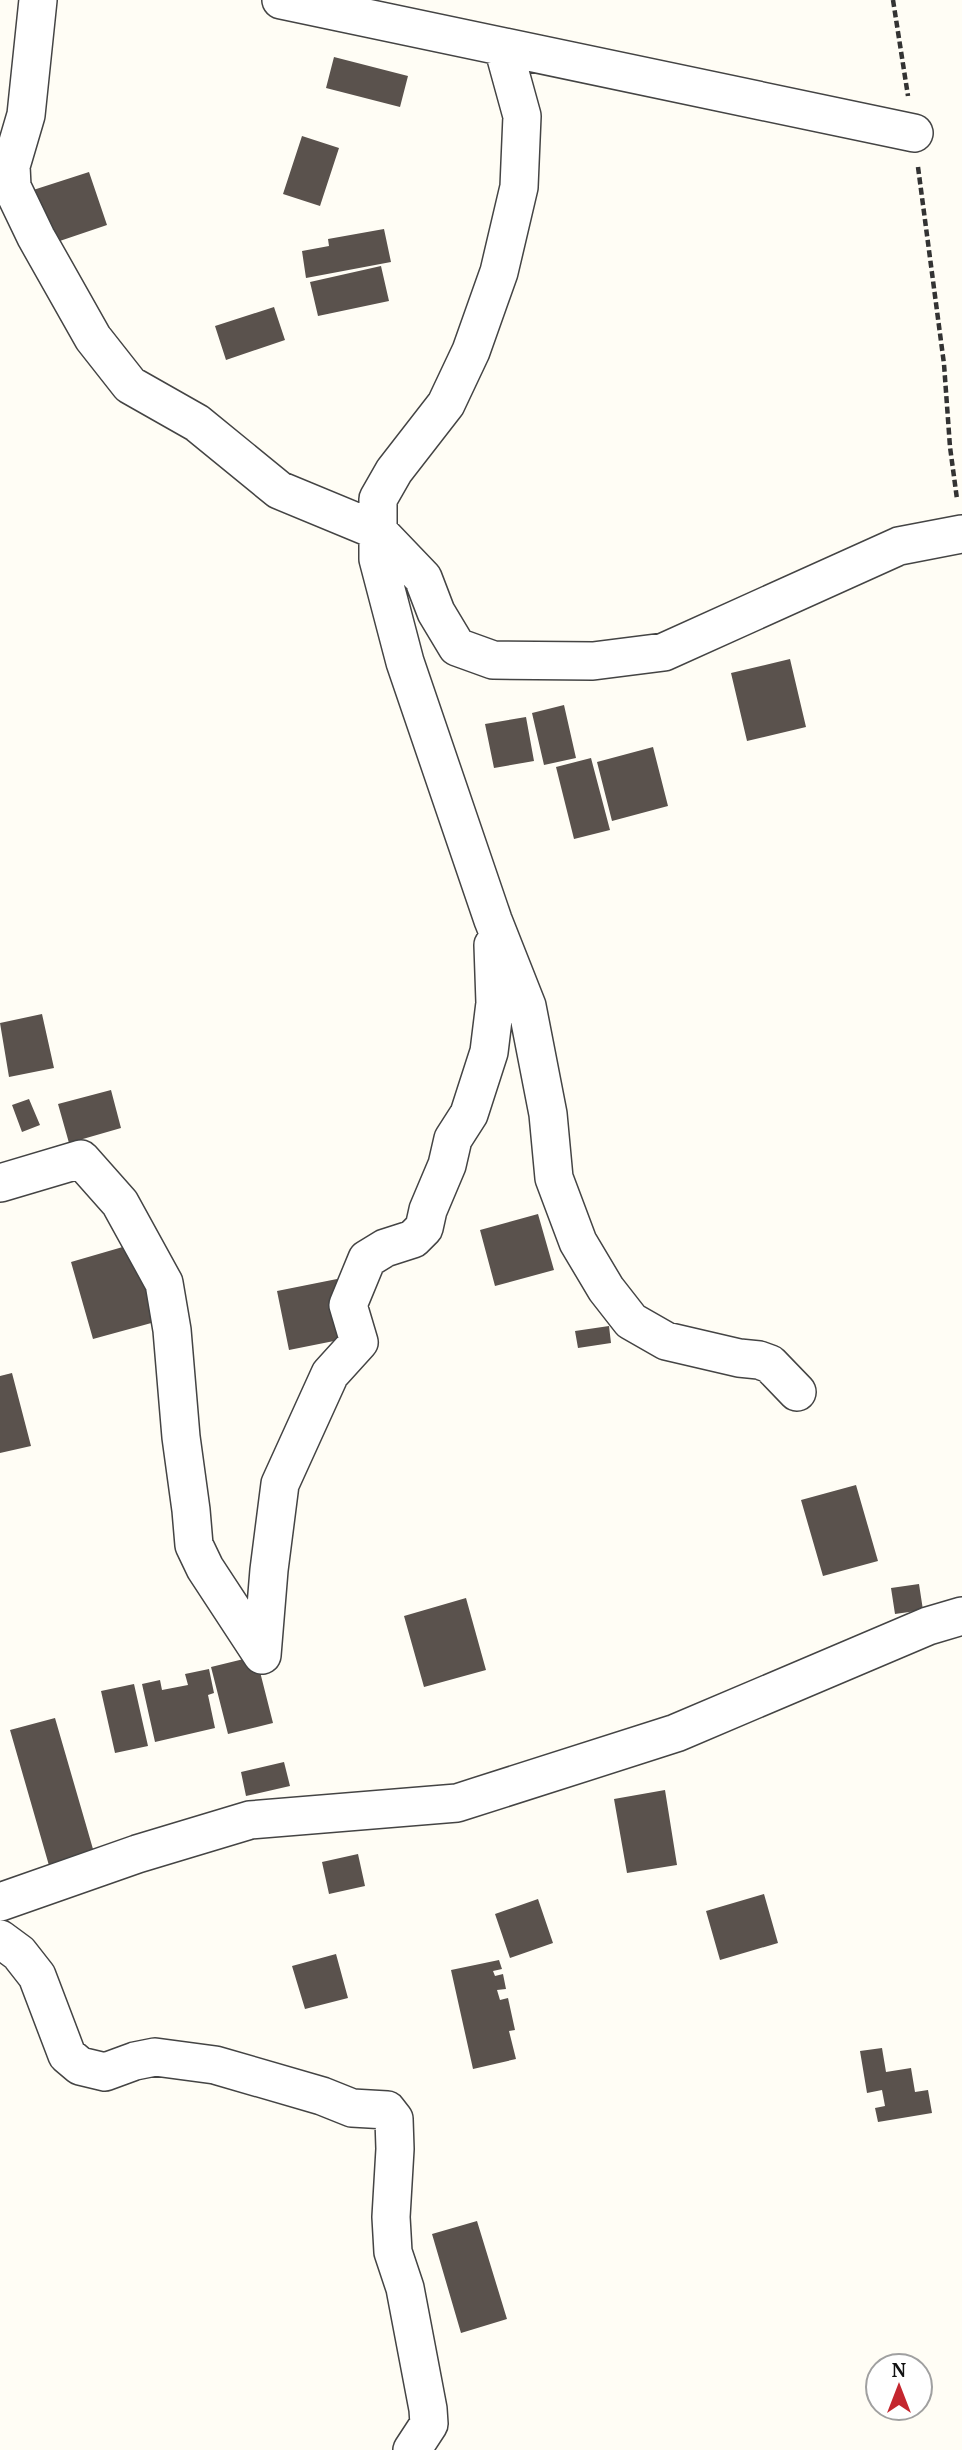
<svg xmlns="http://www.w3.org/2000/svg" width="962" height="2450" font-family="'PT Serif',serif">
<style>
.building{fill:#5a524d}
.lines{fill:none;stroke-linecap:round;stroke-linejoin:round}
.minor-casing{stroke:#444;stroke-width:40}
.path{stroke:#333;stroke-width:4.5;stroke-dasharray:7 3.5;stroke-linecap:butt}
.minor{stroke:#fff;stroke-width:37}
</style>
<rect width="100%" height="100%" fill="#fffdf5"/>
<path class="building" d="M 334,57 L 408,76 L 400,107 L 326,88 Z
M 302,136 L 339,148 L 320,206 L 283,194 Z
M 89,172 L 107,225 L 45,246 L 27,192 Z
M 384,229 L 391,262 L 306,278 L 302,251 L 329,246 L 328,239 Z
M 381,266 L 389,301 L 318,316 L 310,282 Z
M 274,307 L 285,340 L 226,360 L 215,326 Z
M 790,659 L 806,727 L 747,741 L 731,673 Z
M 564,705 L 576,758 L 544,765 L 532,713 Z
M 526,717 L 534,761 L 494,768 L 485,724 Z
M 653,747 L 668,806 L 612,821 L 597,762 Z
M 591,758 L 610,830 L 574,839 L 556,767 Z
M 42,1014 L 54,1068 L 9,1077 L 0,1023 Z
M 111,1090 L 121,1128 L 69,1143 L 58,1104 Z
M 29,1099 L 40,1125 L 22,1132 L 12,1105 Z
M 538,1214 L 554,1270 L 495,1286 L 480,1230 Z
M 133,1244 L 155,1322 L 93,1339 L 71,1262 Z
M 337,1279 L 349,1338 L 289,1350 L 277,1291 Z
M 609,1326 L 611,1343 L 578,1348 L 575,1331 Z
M 12,1373 L 31,1446 L 0,1453 L 0,1376 Z
M 856,1485 L 878,1561 L 823,1576 L 801,1500 Z
M 919,1584 L 923,1610 L 895,1614 L 891,1588 Z
M 466,1598 L 486,1670 L 424,1687 L 404,1616 Z
M 256,1656 L 273,1723 L 228,1734 L 211,1667 Z
M 209,1669 L 214,1693 L 208,1695 L 215,1728 L 155,1742 L 142,1684 L 160,1680 L 162,1690 L 188,1685 L 185,1674 Z
M 134,1684 L 148,1746 L 115,1753 L 101,1691 Z
M 55,1718 L 95,1856 L 50,1869 L 10,1730 Z
M 284,1762 L 290,1786 L 246,1796 L 241,1772 Z
M 665,1790 L 677,1865 L 627,1873 L 614,1799 Z
M 358,1854 L 365,1886 L 329,1894 L 322,1862 Z
M 764,1894 L 778,1943 L 720,1960 L 706,1911 Z
M 538,1899 L 553,1943 L 510,1958 L 495,1914 Z
M 336,1954 L 348,1998 L 305,2009 L 292,1966 Z
M 499,1960 L 502,1969 L 493,1971 L 495,1976 L 503,1974 L 506,1989 L 497,1990 L 500,2000 L 508,1998 L 515,2030 L 509,2031 L 516,2059 L 473,2069 L 451,1970 Z
M 882,2048 L 886,2072 L 911,2068 L 915,2092 L 928,2090 L 932,2113 L 878,2122 L 875,2108 L 885,2106 L 882,2090 L 867,2093 L 860,2051 Z
M 477,2221 L 507,2319 L 461,2333 L 432,2234 Z"/>
<g class="lines">
<g class="minor-casing">
<path id="minor" d="M 38,0 L 26,115 L 11,166 L 12,187 L 36,237 L 93,338 L 130,385 L 197,423 L 279,490 L 378,531 L 423,578 L 436,612 L 457,647 L 493,660 L 593,661 L 664,652 L 899,546 L 962,534
M 281,0 L 914,133
M 503,47 L 522,116 L 519,187 L 499,272 L 471,351 L 446,404 L 394,471 L 378,499 L 378,559 L 405,662 L 493,920 L 527,1006 L 548,1114 L 554,1178 L 578,1242 L 606,1289 L 631,1321 L 666,1341 L 739,1358 L 759,1360 L 770,1364 L 797,1392
M 0,1183 L 81,1159 L 120,1203 L 164,1283 L 172,1330 L 181,1437 L 191,1510 L 194,1545 L 205,1568 L 262,1655
M 262,1655 L 269,1570 L 280,1484 L 330,1374 L 359,1342 L 348,1305 L 367,1259 L 385,1248 L 413,1239 L 424,1228 L 428,1210 L 447,1165 L 453,1139 L 469,1114 L 489,1052 L 495,1003 L 493,945
M 0,1902 L 137,1854 L 250,1820 L 457,1803 L 676,1733 L 928,1626 L 962,1616
M 0,1939 L 19,1953 L 37,1976 L 67,2055 L 80,2066 L 105,2072 L 135,2061 L 155,2057 L 215,2065 L 322,2096 L 352,2108 L 387,2110 L 394,2119 L 395,2149 L 391,2217 L 393,2252 L 405,2288 L 428,2409 L 429,2424 L 412,2450"/>
</g>
<path class="path" d="M 893,0 L 908,96
M 918,167 L 944,364 L 950,447 L 957,499"/>
<use href="#minor" class="minor"/>
</g>
<g transform="translate(899 2387)"><circle r="33" fill="#ffffff" stroke="#a0a0a0" stroke-width="2"/>
<path d="M0-5L12 26L0 18L-12 26Z" fill="#c4262e"/>
<text y="-10" font-size="19" font-weight="bold" text-anchor="middle" fill="#111111">N</text>
</g>
</svg>
